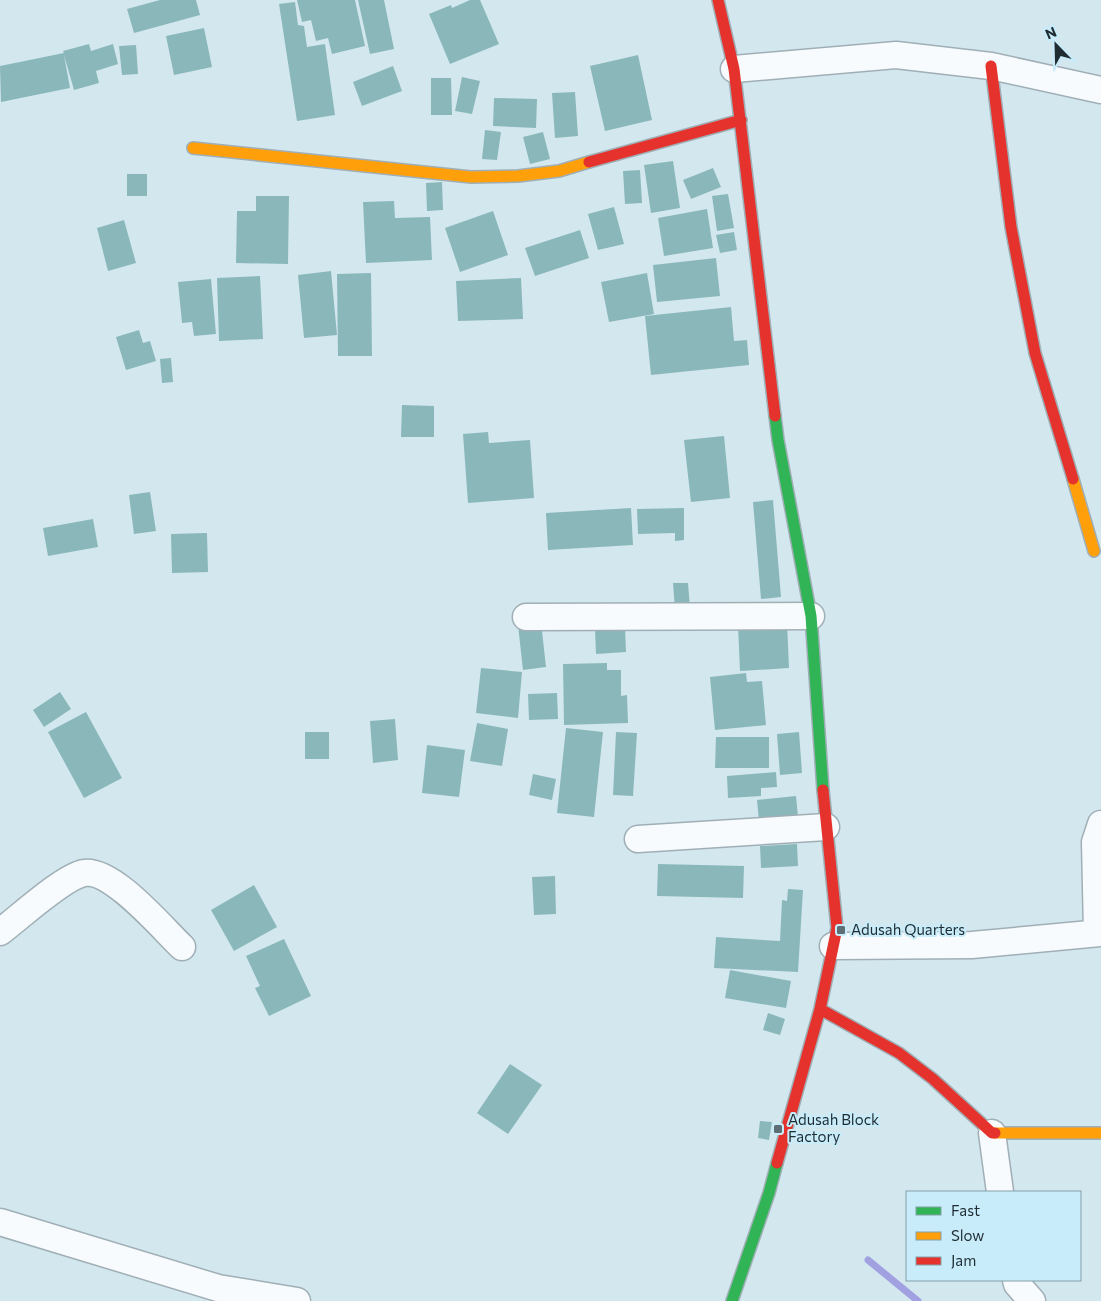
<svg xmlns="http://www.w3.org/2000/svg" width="1101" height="1301" font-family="Commissioner,sans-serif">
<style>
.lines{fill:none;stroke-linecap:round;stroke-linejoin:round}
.stream{stroke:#a1a1e2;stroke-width:7}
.building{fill:#8ab8ba}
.street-casing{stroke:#a0afb6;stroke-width:29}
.fast-casing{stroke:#a0afb6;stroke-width:14}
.slow-casing{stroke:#a0afb6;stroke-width:14}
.jam-casing{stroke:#a0afb6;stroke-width:14}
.street{stroke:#f8fbfd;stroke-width:26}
.fast{stroke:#30b455;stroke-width:11}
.slow{stroke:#ff9f0a;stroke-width:11}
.jam{stroke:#e5322d;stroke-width:11}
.poi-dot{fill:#5e6e75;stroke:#c8ecfa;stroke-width:2}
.labels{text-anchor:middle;stroke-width:4;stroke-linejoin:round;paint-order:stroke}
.poi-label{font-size:15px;fill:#1f2d33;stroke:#c8ecfa;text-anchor:start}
</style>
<rect width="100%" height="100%" fill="#d3e7ef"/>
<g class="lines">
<path class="stream" d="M 868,1260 L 918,1301"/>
</g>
<path class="building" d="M 160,0 L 196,0 L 200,15 L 134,33 L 127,9 Z
M 297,0 L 355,0 L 365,46 L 332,54 L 328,38 L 316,41 L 311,20 L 302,22 Z
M 358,0 L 384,0 L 394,49 L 370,54 Z
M 470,0 L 480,0 L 499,44 L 450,64 L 429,14 L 451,5 L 452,8 Z
M 295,2 L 298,25 L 304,26 L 307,47 L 325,44 L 335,115 L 297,121 L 279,4 Z
M 204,28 L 212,67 L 174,75 L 166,36 Z
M 89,44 L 91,51 L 113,44 L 118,64 L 96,71 L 99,83 L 74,90 L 64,55 L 70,88 L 1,102 L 0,66 L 64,53 L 63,51 Z
M 136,45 L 138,74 L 122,75 L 119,46 Z
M 638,55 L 652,120 L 605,131 L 590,66 Z
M 393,66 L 402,91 L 362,106 L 353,82 Z
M 462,77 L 480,81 L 472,114 L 455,111 Z
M 431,78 L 451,78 L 452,115 L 431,115 Z
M 575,92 L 578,136 L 555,138 L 552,93 Z
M 494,98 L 537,99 L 536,128 L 493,126 Z
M 485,130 L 501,132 L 497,160 L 482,159 Z
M 543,132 L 550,159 L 530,164 L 523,137 Z
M 673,161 L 680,208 L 651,213 L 644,165 Z
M 713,168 L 721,187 L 691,199 L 683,180 Z
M 640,170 L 642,203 L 625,204 L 623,171 Z
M 127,174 L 147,174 L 147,196 L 127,196 Z
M 442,182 L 443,210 L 427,211 L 426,183 Z
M 728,194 L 734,228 L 717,231 L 712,196 Z
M 256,196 L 289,196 L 288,264 L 236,263 L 237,211 L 256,211 Z
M 394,201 L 395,218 L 430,217 L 432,260 L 366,263 L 363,202 Z
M 614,207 L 624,244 L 598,250 L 588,214 Z
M 707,209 L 713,248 L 664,256 L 658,218 Z
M 493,211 L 508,255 L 460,272 L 445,228 Z
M 124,220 L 136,263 L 108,271 L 97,228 Z
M 580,230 L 589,258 L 535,276 L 525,248 Z
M 734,232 L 737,250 L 720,253 L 716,235 Z
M 716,258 L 720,296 L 657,302 L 653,265 Z
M 331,271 L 337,335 L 304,338 L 298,275 Z
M 371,273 L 372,356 L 338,356 L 337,274 Z
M 647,273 L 654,314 L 609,322 L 601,282 Z
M 260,276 L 263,339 L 219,341 L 217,278 Z
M 521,278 L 523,319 L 458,321 L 456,281 Z
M 211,279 L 216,334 L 194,336 L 192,322 L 182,323 L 178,282 Z
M 731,307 L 734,341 L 747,340 L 749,365 L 651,375 L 645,316 Z
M 139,330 L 143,343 L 150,341 L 156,361 L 126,370 L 116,337 Z
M 171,358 L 173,382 L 162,383 L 160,359 Z
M 402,405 L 434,406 L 434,437 L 401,437 Z
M 488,432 L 489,443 L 530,440 L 534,498 L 468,503 L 463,434 Z
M 724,436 L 730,498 L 691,502 L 684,440 Z
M 150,492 L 156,531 L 134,534 L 129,495 Z
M 773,500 L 781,597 L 761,599 L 753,502 Z
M 631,508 L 633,545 L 548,550 L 546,513 Z
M 684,508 L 684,540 L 675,541 L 675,533 L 638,534 L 637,509 Z
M 93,519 L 98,547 L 48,556 L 43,528 Z
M 207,533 L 208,572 L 172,573 L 171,534 Z
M 673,583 L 688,583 L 690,608 L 675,609 Z
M 541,622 L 546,667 L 523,670 L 518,625 Z
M 787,622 L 789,668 L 740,671 L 738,625 Z
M 625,627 L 626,652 L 596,654 L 595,628 Z
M 607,663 L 607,670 L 621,670 L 621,696 L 627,695 L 628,723 L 564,725 L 563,664 Z
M 481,668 L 522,672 L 518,718 L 476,713 Z
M 746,673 L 747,682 L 762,681 L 766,725 L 715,730 L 710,677 Z
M 60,692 L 71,709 L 44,727 L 33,710 Z
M 557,693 L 558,719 L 529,720 L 528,694 Z
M 86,712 L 122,778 L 84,798 L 48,732 Z
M 395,719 L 398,760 L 373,763 L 370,721 Z
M 477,723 L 508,729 L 502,766 L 470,761 Z
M 566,728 L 603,732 L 594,817 L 557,813 Z
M 305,732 L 329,732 L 329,759 L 305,759 Z
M 616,732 L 637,733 L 633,796 L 613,795 Z
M 799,732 L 802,773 L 780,775 L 777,734 Z
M 716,737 L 769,737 L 769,768 L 715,768 Z
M 427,745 L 465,750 L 459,797 L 422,793 Z
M 776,772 L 777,787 L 761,788 L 761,796 L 728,798 L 727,776 Z
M 533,774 L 556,779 L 552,800 L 529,795 Z
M 796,796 L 798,817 L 759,821 L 757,800 Z
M 797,844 L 798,866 L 761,868 L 760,846 Z
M 658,864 L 744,866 L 743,898 L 657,896 Z
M 555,876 L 556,914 L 534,915 L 532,877 Z
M 254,885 L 277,927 L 234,951 L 211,910 Z
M 788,889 L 803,890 L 798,972 L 714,968 L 716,937 L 780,941 L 782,900 L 787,901 Z
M 284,939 L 311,996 L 269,1016 L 255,988 L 260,986 L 246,956 Z
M 730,970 L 791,981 L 786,1008 L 725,998 Z
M 768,1013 L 785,1019 L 780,1035 L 763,1030 Z
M 510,1064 L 542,1085 L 508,1134 L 477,1113 Z
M 760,1121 L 772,1122 L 769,1140 L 758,1138 Z"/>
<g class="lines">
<g class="street-casing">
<path id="street" d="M 734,69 L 896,55 L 991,66 L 1101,90
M 526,617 L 811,616
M 638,839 L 826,827
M 0,932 C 19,918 63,877 84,873 C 112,868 162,928 182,947
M 1097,933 L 1095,842 L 1101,824
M 833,946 L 972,945 L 1101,933
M 992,1133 L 1000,1192
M 0,1222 L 218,1288 L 297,1301
M 1016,1280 L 1017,1284 L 1032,1301"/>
</g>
<g class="fast-casing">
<path id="fast" d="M 775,416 L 778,440 L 811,616 L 823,790
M 732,1301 L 769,1193 L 777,1163"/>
</g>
<g class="slow-casing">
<path id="slow" d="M 193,148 L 471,177 L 518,176 L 559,171 L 589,162
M 1073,479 L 1094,551
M 995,1133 L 1101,1133"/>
</g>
<g class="jam-casing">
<path id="jam" d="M 718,0 L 734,69 L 775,416
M 991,66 L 1011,227 L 1035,353 L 1073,479
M 589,162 L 741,120
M 820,1009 L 899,1053 L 933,1079 L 992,1133 L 995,1133
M 777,1163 L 820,1009 L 837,928 L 823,790"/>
</g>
<use href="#street" class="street"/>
<use href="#fast" class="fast"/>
<use href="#slow" class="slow"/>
<use href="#jam" class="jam"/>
</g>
<g class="poi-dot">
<rect x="836" y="925" width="10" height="10" rx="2.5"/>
<rect x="773" y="1124" width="10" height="10" rx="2.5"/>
</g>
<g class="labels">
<g class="poi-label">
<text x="851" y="935">Adusah Quarters</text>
<text x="788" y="1125">Adusah Block<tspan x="788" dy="17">Factory</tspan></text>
</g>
</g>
<rect x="906" y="1191" width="175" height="90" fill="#c8ecfa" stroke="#84a0aa"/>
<rect x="916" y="1207" width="25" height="8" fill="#30b455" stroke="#84a0aa"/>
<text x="951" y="1216" font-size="15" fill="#1f2d33">Fast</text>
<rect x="916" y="1232" width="25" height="8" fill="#ff9f0a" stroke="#84a0aa"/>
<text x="951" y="1241" font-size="15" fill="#1f2d33">Slow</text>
<rect x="916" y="1257" width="25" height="8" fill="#e5322d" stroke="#84a0aa"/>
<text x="951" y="1266" font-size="15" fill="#1f2d33">Jam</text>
<g transform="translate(1056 45) rotate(337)" stroke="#c8ecfa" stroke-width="4" paint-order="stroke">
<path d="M0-4L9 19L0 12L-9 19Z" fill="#1f2d33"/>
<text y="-8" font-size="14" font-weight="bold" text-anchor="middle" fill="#1f2d33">N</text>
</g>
</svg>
